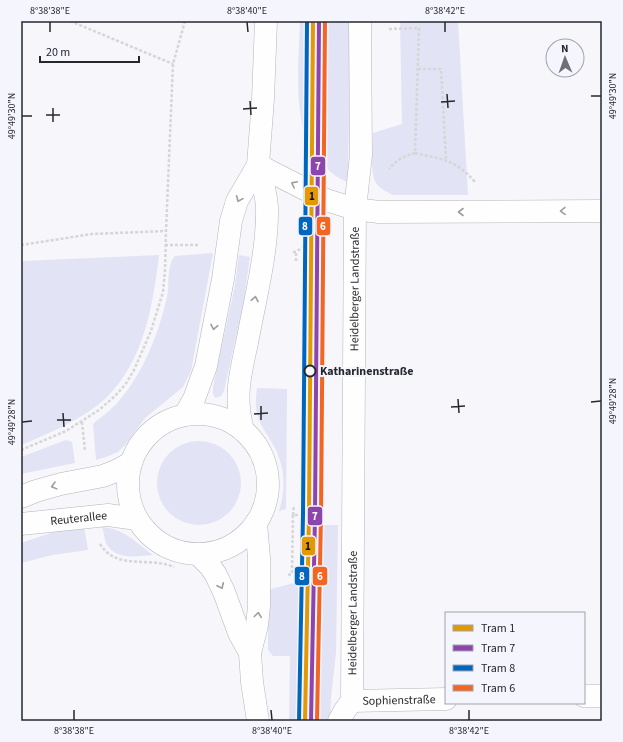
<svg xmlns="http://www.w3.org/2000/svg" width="623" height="742" font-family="'Source Sans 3',sans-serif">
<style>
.green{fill:#e2e3f4}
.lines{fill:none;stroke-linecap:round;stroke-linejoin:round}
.minor-casing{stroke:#b5b5b9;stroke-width:23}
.tertiary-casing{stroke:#b5b5b9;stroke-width:23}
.path{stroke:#d6d6d7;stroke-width:2.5;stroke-dasharray:3 2;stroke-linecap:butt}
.minor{stroke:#fefefe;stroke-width:22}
.tertiary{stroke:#fefefe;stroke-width:22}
.tram-1-casing{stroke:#f4f5fd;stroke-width:7}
.tram-2-casing{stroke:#f4f5fd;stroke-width:7}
.tram-3-casing{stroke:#f4f5fd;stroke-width:7}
.tram-4-casing{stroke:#f4f5fd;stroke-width:7}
.tram-1{stroke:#e29904;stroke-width:4}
.tram-2{stroke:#8e44ad;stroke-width:4}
.tram-3{stroke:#0065bd;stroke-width:4}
.tram-4{stroke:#f26522;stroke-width:4}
.oneway{stroke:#9d9da0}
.ticks{fill:none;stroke:#27272c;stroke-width:1.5}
.stop-dot{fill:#f4f5fd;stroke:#27272c;stroke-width:2}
.labels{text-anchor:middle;stroke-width:4;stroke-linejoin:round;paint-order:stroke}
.street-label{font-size:12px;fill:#27272c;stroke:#f4f5fd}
.stop-label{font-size:12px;font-weight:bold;fill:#27272c;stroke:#f4f5fd;text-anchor:start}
.line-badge{stroke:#f4f5fd;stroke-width:1.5}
.badge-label{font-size:11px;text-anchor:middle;font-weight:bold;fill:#fff}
.pale-badge-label{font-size:11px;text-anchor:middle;font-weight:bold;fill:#111}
.neatline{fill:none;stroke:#27272c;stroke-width:1.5}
.ticks-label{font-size:10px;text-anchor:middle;fill:#27272c}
</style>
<rect width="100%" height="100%" fill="#f6f6fb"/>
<path class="green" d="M 300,21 L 350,21 L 348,182 C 336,178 330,172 322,162 C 316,155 309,146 306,137 C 294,105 299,55 300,21 Z
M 400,21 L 458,21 L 468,195 L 392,195 C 386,191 378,188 375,181 C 370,169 373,146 373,133 L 402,124 Z
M 213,253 L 191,371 L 183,387 L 145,418 L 126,444 L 118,452 L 106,457 L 96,460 L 93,424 C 101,417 111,410 118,402 C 144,372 158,335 167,297 C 170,284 166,266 175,256 Z
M 159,255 C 153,305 144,361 106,398 C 85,418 48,434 21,445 L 21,263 L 23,261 Z
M 239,255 L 250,257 L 244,300 L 224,391 L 221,396 L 215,398 L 213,393 L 213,387 L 235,285 Z
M 257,388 L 287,389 L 286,509 L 279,511 C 286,490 285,468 275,448 C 269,437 260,426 257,413 C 255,405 256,396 257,388 Z
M 66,440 L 72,442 L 75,463 L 21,474 L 21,457 Z
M157 483a42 42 0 1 1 84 0a42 42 0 1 1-84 0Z
M 300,525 L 338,525 L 336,652 L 331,698 L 330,721 L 289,721 L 290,656 L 273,656 L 268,650 L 268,590 L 301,581 Z
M 84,526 L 88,550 L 52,555 L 21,563 L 21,543 L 54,532 Z
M 102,527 C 125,529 135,542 153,555 C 137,556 115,561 106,543 C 104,538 104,532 102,527 Z"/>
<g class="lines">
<g class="minor-casing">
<g id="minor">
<path d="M 258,165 L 326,200 L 355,209 L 379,212 L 602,211"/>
<path d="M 584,696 L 602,696"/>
<path id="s1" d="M 352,701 L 446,699"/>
<path id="s2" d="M 339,721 L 345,710 L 352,701 L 355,209 L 361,155 L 360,21"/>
</g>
</g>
<g class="tertiary-casing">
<g id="tertiary">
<circle cx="198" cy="484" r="70"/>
<path d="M 185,415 L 194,399 L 206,366 L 223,279 L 231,221 L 237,201 L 258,165 L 263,99 L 266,21"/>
<path d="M 243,430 C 234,399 240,374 247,343 C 255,299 268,251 267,207 C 266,192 262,179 258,165"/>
<path d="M 21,497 L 36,491 L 61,484 L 103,476 L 116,471 L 131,463"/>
<path d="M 256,523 L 259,558 L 259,606 L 257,625 L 250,653 L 252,682 L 258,721"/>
<path id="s3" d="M 21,524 L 108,515 L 137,519"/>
<path d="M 199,555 L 210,566 L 216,575 L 224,592 L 239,633 L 250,653"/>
</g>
</g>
<path class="path" d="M 70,21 L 173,64
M 389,29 L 419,28 L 415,153 C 404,156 396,160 389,169
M 418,69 L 441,69 L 446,160
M 415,153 C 442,159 456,160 475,182
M 21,245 L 92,234 L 166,231
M 165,245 L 199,245
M 293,252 L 296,252 L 311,241 L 327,241
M 296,261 L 296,252
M 82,422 L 85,451
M 21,450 L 66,431 L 99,410 L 115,396 L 125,385 L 134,370 L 151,331 L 163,292 L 165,271 L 166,231 L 173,64 L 185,21
M 293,515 L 294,505
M 100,544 C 117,571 148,556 174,567
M 288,575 L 292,574 L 293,515 L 325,515"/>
<use href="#minor" class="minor"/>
<use href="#tertiary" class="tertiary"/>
<g class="tram-1-casing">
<path id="tram-1" d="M 305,721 L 309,515 L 313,21"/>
</g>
<g class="tram-2-casing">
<path id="tram-2" d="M 311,721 L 315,515 L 319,21"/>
</g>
<g class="tram-3-casing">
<path id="tram-3" d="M 299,721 L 303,515 L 307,21"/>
</g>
<g class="tram-4-casing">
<path id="tram-4" d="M 317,721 L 321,515 L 325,21"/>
</g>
<use href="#tram-1" class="tram-1"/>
<use href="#tram-2" class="tram-2"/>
<use href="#tram-3" class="tram-3"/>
<use href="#tram-4" class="tram-4"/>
</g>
<defs><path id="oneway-chevron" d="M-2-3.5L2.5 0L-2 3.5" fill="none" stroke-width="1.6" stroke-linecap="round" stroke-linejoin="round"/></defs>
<g class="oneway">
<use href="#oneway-chevron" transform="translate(294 184) rotate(-153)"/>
<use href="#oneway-chevron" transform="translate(239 199) rotate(114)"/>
<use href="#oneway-chevron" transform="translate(563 211) rotate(179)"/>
<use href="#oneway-chevron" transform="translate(461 212) rotate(-180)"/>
<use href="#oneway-chevron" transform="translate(255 299) rotate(-79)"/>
<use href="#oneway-chevron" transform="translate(214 327) rotate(101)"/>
<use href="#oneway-chevron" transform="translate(54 486) rotate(165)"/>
<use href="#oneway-chevron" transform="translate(221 586) rotate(65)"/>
<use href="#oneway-chevron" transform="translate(258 615) rotate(-83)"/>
</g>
<path class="ticks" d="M 50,22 L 50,32M 247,22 L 248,32M 445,22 L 445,32M 447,94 L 448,108M 591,96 L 601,96M 250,101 L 251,115M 441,102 L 455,101M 53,108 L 53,122M 243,109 L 257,108M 46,115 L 60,115M 22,116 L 32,116M 458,399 L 459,413M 591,402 L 601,401M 261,406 L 261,420M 451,407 L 465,406M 63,413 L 64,427M 254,414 L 268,413M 57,420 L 71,420M 22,422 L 32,421M 74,710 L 74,720M 271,710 L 272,720M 469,710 L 469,720"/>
<circle class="stop-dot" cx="310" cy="371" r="5.5"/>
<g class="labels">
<g class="street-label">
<text dy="4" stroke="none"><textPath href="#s2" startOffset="436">Heidelberger Landstraße</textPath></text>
<text dy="4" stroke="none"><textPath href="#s3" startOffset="58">Reuterallee</textPath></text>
<text dy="4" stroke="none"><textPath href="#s2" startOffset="112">Heidelberger Landstraße</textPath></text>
<text dy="4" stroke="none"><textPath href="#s1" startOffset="47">Sophienstraße</textPath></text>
</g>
<g class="stop-label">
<text x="320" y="375">Katharinenstraße</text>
</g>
</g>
<g class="line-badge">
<rect x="310" y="156" width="16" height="20" rx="4" fill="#8e44ad"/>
<rect x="304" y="186" width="15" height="20" rx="4" fill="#e29904"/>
<rect x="298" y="216" width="15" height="20" rx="4" fill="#0065bd"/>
<rect x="316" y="216" width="15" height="20" rx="4" fill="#f26522"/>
<rect x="307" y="506" width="16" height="20" rx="4" fill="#8e44ad"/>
<rect x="301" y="536" width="15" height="20" rx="4" fill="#e29904"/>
<rect x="294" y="566" width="16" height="20" rx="4" fill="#0065bd"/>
<rect x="312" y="566" width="16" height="20" rx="4" fill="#f26522"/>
</g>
<g class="badge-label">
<text x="318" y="170">7</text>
<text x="305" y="230">8</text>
<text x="323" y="230">6</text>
<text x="315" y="520">7</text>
<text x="302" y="580">8</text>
<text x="320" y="580">6</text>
</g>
<g class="pale-badge-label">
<text x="312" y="200">1</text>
<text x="308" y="550">1</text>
</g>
<rect width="623" height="742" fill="none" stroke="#f4f5fd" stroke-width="44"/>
<rect x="445" y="612" width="140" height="92" fill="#f4f5fd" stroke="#a2a3a9"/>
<rect x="453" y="625" width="20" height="6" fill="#e29904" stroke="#a2a3a9"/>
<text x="481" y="632" font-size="12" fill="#27272c">Tram 1</text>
<rect x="453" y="645" width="20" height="6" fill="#8e44ad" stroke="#a2a3a9"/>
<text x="481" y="652" font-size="12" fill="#27272c">Tram 7</text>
<rect x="453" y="665" width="20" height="6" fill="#0065bd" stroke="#a2a3a9"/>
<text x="481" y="672" font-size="12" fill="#27272c">Tram 8</text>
<rect x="453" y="685" width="20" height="6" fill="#f26522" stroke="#a2a3a9"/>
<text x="481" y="692" font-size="12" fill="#27272c">Tram 6</text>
<g transform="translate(565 58) rotate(358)"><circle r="19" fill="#f4f5fd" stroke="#a2a3a9"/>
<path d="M0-3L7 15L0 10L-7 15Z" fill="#6f6f74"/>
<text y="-6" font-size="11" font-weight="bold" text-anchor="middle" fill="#27272c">N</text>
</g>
<path d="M40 56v6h99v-6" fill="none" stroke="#27272c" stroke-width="2"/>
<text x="46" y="56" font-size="12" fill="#27272c" stroke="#f4f5fd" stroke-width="3" paint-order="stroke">20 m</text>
<rect x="22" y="22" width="579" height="698" class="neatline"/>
<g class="ticks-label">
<text x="50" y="14">8°38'38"E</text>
<text x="247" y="14">8°38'40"E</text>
<text x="445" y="14">8°38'42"E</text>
<text transform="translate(612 96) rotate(-90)" y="4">49°49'30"N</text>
<text transform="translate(11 116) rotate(-90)" y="4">49°49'30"N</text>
<text transform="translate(612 401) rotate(-90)" y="4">49°49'28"N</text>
<text transform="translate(11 422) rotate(-90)" y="4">49°49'28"N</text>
<text x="74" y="734">8°38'38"E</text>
<text x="272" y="734">8°38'40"E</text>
<text x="469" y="734">8°38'42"E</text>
</g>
</svg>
